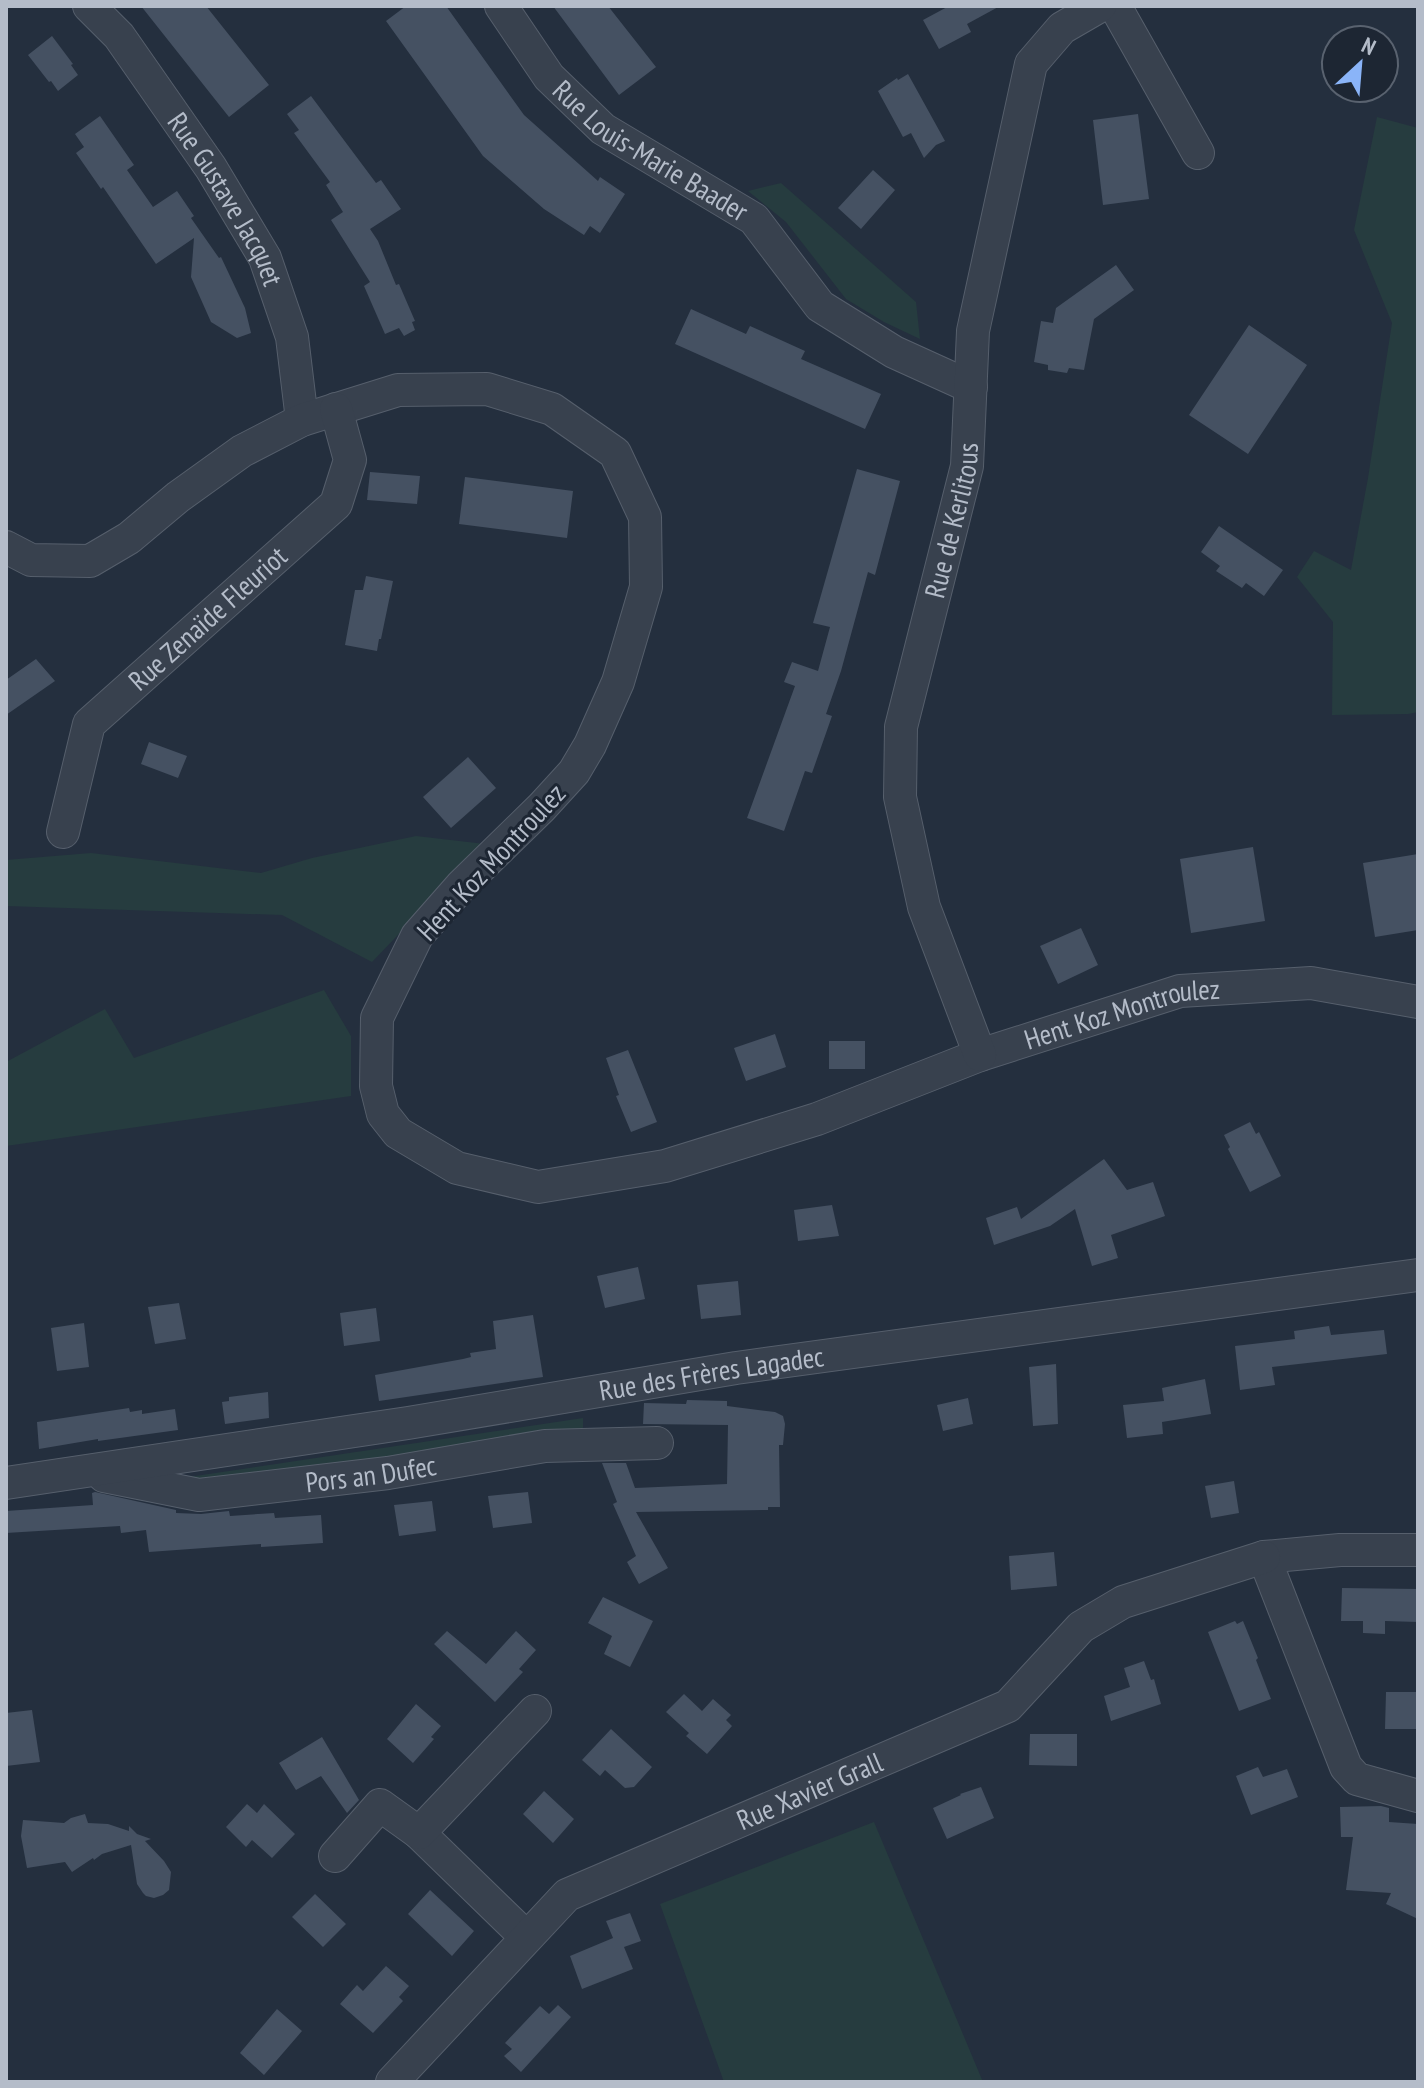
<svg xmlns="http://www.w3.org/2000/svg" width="1424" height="2088" font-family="'PT Sans Narrow',sans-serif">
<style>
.green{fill:#263c3f}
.building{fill:#455162}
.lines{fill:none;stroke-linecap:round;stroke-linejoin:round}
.minor-casing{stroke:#565f6c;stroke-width:34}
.minor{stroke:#38414e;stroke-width:32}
.labels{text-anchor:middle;stroke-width:6;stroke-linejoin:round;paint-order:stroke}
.street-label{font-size:28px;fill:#b4bcc9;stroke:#1d2633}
</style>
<rect width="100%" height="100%" fill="#242f3e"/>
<path class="green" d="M 1377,117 L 1418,128 L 1418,712 L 1408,714 L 1332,715 L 1333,622 L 1297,577 L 1314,551 L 1351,570 L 1368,478 L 1392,323 L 1354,230 Z
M 781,183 L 916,302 L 920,339 L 884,322 L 846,299 L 786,222 L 748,191 Z
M 416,836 L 485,844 L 372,962 L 282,915 L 6,906 L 6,860 L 91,853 L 261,873 L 312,858 Z
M 324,990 L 351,1036 L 351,1096 L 6,1146 L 6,1062 L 105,1009 L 134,1058 Z
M 583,1418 L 583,1434 L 237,1481 L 175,1479 Z
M 874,1822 L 983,2082 L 724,2082 L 660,1904 Z"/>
<path class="building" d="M 141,6 L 206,6 L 269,85 L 229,117 Z
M 406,6 L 446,6 L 524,115 L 598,181 L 600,177 L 625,194 L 600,233 L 590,226 L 584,235 L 544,209 L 483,156 L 386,21 Z
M 553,6 L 608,6 L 656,67 L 619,95 Z
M 949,6 L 1000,6 L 967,24 L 971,32 L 939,49 L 923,20 Z
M 52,36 L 73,64 L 71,65 L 78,75 L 58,91 L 51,81 L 49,82 L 28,55 Z
M 908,74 L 945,141 L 936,145 L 924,158 L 911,133 L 903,137 L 878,91 L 897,78 L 898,80 Z
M 311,96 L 376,183 L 381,180 L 401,209 L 370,229 L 378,241 L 396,285 L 399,284 L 415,321 L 412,322 L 415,330 L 404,336 L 399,328 L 385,334 L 364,286 L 370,282 L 331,220 L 343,212 L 326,185 L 330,182 L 294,133 L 299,130 L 287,114 Z
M 1138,114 L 1149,199 L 1103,205 L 1093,120 Z
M 100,116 L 134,165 L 127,170 L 153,207 L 177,191 L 194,216 L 191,218 L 219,258 L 221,257 L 245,308 L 251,333 L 237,338 L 211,322 L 191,277 L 194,238 L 156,264 L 103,187 L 101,189 L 76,153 L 84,147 L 75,134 Z
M 873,170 L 895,190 L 861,229 L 838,208 Z
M 1116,265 L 1134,290 L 1094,319 L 1084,370 L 1069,368 L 1067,373 L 1048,370 L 1048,365 L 1034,362 L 1041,321 L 1053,323 L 1056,308 Z
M 691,309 L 746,334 L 750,326 L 805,351 L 801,359 L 881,394 L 865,429 L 675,344 Z
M 1249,325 L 1307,365 L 1248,454 L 1189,415 Z
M 857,469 L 900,481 L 875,575 L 868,572 L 841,671 L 826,714 L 832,716 L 812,773 L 805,771 L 784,831 L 747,818 L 795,686 L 784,682 L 792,662 L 818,671 L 830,627 L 813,623 Z
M 370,472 L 420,476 L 417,504 L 367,500 Z
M 465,477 L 573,491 L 567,538 L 459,524 Z
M 1219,526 L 1283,570 L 1264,596 L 1246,583 L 1242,588 L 1216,571 L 1220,566 L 1201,552 Z
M 366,576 L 393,581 L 381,639 L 379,639 L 377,651 L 345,645 L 355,590 L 363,590 Z
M 36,659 L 55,681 L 6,715 L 6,680 Z
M 149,742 L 187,756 L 178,778 L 141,764 Z
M 468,757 L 496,788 L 451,828 L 423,797 Z
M 1253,847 L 1265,921 L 1191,933 L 1180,859 Z
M 1418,854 L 1418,930 L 1375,937 L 1363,863 Z
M 1081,928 L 1098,965 L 1058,984 L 1040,946 Z
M 775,1034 L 786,1067 L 746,1081 L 734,1048 Z
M 829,1041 L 865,1041 L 865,1069 L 829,1069 Z
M 628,1050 L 657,1122 L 631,1132 L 616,1096 L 619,1095 L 606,1058 Z
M 1250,1122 L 1256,1134 L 1259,1132 L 1281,1176 L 1250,1192 L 1228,1149 L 1230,1147 L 1224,1135 Z
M 1104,1159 L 1127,1190 L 1153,1182 L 1165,1216 L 1111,1235 L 1118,1258 L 1092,1266 L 1075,1209 L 1050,1226 L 994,1245 L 986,1218 L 1017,1207 L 1021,1219 Z
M 832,1205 L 839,1236 L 798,1241 L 794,1210 Z
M 638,1267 L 645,1299 L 605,1308 L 597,1276 Z
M 738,1281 L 741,1315 L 701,1319 L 697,1285 Z
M 179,1303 L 186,1339 L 155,1344 L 148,1307 Z
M 376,1308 L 380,1341 L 344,1346 L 340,1313 Z
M 533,1315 L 543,1377 L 379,1401 L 375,1375 L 463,1359 L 471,1357 L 470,1353 L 496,1349 L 493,1321 Z
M 84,1323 L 89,1367 L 57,1371 L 51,1328 Z
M 1329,1326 L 1331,1335 L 1384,1330 L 1387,1354 L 1272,1367 L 1275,1385 L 1240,1390 L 1235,1346 L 1295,1339 L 1294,1331 Z
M 1056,1364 L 1058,1424 L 1033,1426 L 1029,1367 Z
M 1205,1379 L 1211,1414 L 1162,1422 L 1163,1434 L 1127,1438 L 1123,1405 L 1164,1401 L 1162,1388 Z
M 268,1392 L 269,1418 L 225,1424 L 222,1402 L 229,1401 L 229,1397 Z
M 968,1398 L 973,1424 L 943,1431 L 937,1405 Z
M 687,1400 L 727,1401 L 727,1406 L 775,1412 L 783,1416 L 785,1424 L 783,1445 L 779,1445 L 780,1507 L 768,1507 L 768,1510 L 636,1512 L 668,1568 L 639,1584 L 627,1562 L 636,1556 L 613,1504 L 617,1502 L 602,1463 L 626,1463 L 635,1488 L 727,1484 L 728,1425 L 643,1424 L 644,1403 L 686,1404 Z
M 129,1408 L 130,1412 L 142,1410 L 142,1414 L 175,1409 L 178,1430 L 98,1441 L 98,1439 L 39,1449 L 37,1422 Z
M 1234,1481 L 1239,1513 L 1211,1518 L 1205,1486 Z
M 95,1492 L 176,1510 L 176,1513 L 201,1514 L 229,1511 L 230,1516 L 274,1513 L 275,1518 L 321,1515 L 323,1543 L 261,1547 L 261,1544 L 149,1552 L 146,1530 L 121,1533 L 120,1526 L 6,1533 L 6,1511 L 93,1505 L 92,1493 Z
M 528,1492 L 532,1523 L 493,1528 L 488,1496 Z
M 432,1501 L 436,1531 L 399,1536 L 394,1505 Z
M 1054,1552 L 1057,1586 L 1011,1590 L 1009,1556 Z
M 1342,1588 L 1418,1589 L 1418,1622 L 1385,1621 L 1385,1634 L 1363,1633 L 1363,1621 L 1341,1621 Z
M 603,1597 L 653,1621 L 630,1667 L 604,1654 L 612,1636 L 588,1623 Z
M 1235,1621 L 1237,1624 L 1243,1621 L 1258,1658 L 1256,1660 L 1271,1699 L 1239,1711 L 1208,1632 Z
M 447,1631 L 486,1664 L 516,1631 L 536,1650 L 519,1669 L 523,1672 L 495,1702 L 434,1644 Z
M 1144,1661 L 1151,1680 L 1154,1679 L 1161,1704 L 1111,1721 L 1104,1696 L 1130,1687 L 1124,1668 Z
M 1386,1692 L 1418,1692 L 1418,1729 L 1385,1729 Z
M 684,1694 L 702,1711 L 713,1699 L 731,1715 L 726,1720 L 732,1726 L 707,1754 L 686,1736 L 689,1733 L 666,1712 Z
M 416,1704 L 441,1726 L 431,1737 L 434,1739 L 413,1763 L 387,1739 Z
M 32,1710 L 40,1762 L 6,1766 L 6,1713 Z
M 611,1729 L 652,1767 L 634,1787 L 625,1788 L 605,1770 L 600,1776 L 582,1760 Z
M 1030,1734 L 1077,1734 L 1077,1766 L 1029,1765 Z
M 322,1737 L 359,1800 L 347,1813 L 321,1776 L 296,1790 L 279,1763 Z
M 1258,1767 L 1263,1777 L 1287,1769 L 1298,1797 L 1251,1815 L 1236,1776 Z
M 981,1787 L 994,1818 L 947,1839 L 933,1808 L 961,1795 L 960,1794 Z
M 544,1791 L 574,1819 L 553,1843 L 523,1814 Z
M 247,1804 L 257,1813 L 264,1804 L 295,1834 L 272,1858 L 252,1840 L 246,1847 L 226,1827 Z
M 1381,1806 L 1389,1808 L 1389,1822 L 1418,1824 L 1418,1919 L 1386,1904 L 1391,1893 L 1346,1890 L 1353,1837 L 1341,1837 L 1340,1807 Z
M 85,1814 L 88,1823 L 108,1824 L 129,1831 L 129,1826 L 137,1834 L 151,1839 L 145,1841 L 164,1861 L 171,1872 L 169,1890 L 163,1895 L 154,1898 L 146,1896 L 143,1893 L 137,1884 L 131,1845 L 102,1854 L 94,1860 L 93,1858 L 72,1872 L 65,1862 L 27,1868 L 21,1836 L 23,1820 L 64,1823 L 71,1818 Z
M 430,1890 L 474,1931 L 452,1956 L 408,1914 Z
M 315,1894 L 346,1924 L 323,1947 L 292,1917 Z
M 630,1913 L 641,1941 L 624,1947 L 633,1969 L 582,1989 L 570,1956 L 613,1938 L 606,1921 Z
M 386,1966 L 409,1986 L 399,1997 L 403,2001 L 373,2033 L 340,2004 L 357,1985 L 363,1991 Z
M 558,2005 L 571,2017 L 521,2072 L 504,2056 L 512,2049 L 505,2043 L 540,2006 L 549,2014 Z
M 277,2009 L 302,2031 L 264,2075 L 240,2053 Z"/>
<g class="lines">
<g class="minor-casing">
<g id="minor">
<path id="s1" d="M 89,6 L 119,36 L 211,168 L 265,258 L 292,337 L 302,420"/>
<path id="s2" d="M 501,6 L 549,77 L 603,129 L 754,219 L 820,306 L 894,352 L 971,387"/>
<path d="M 1115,6 L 1198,153"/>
<path id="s3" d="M 6,547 L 31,560 L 90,561 L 129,538 L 178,497 L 242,451 L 302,420 L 398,390 L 487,389 L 552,409 L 615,453 L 645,517 L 646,587 L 618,682 L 590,745 L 574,772 L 542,807 L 461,886 L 417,936 L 377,1018 L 376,1086 L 383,1114 L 398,1133 L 457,1168 L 538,1187 L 665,1166 L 817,1119 L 980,1055 L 1180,991 L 1311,983 L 1418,1002"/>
<path id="s4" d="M 63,832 L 89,724 L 336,504 L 350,460 L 336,409"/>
<path id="s5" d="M 980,1055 L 924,907 L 900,797 L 901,727 L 967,466 L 973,331 L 1031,64 L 1062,28 L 1100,6"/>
<path id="s6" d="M 104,1476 L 199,1495 L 388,1473 L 545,1446 L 657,1443"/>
<path id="s7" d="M 6,1483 L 408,1423 L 736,1368 L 1418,1275"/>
<path d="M 1418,1550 L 1340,1550 L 1264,1557 L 1346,1767 L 1357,1779 L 1418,1796"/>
<path d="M 419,1833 L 526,1937"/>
<path d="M 335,1856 L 380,1805 L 419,1833 L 535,1711"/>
<path id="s8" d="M 392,2082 L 567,1895 L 1008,1706 L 1081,1627 L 1123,1602 L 1264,1557"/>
</g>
</g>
<use href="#minor" class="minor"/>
</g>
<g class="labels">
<g class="street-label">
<text dy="10" stroke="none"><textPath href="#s2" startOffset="212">Rue Louis-Marie Baader</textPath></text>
<text dy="10" stroke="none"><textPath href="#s1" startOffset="238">Rue Gustave Jacquet</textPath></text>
<text dy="10" stroke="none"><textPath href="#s5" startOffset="554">Rue de Kerlitous</textPath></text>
<text dy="10" stroke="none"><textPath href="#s4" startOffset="270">Rue Zenaïde Fleuriot</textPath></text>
<text transform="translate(491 862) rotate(-47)" y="10">Hent Koz Montroulez</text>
<text dy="10" stroke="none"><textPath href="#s3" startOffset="2220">Hent Koz Montroulez</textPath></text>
<text dy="10" stroke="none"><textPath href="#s7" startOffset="714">Rue des Frères Lagadec</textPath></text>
<text dy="10" stroke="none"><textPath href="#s6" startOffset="270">Pors an Dufec</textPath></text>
<text dy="10" stroke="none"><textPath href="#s8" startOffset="520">Rue Xavier Grall</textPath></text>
</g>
</g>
<rect width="1424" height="2088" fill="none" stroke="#b4bcc9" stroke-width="16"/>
<g transform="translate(1360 64) rotate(26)"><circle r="38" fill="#1d2633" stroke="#59626f" stroke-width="2"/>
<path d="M0-6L14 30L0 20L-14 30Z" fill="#8ab4f8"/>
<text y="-12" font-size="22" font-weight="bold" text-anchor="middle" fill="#b4bcc9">N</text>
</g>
</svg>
